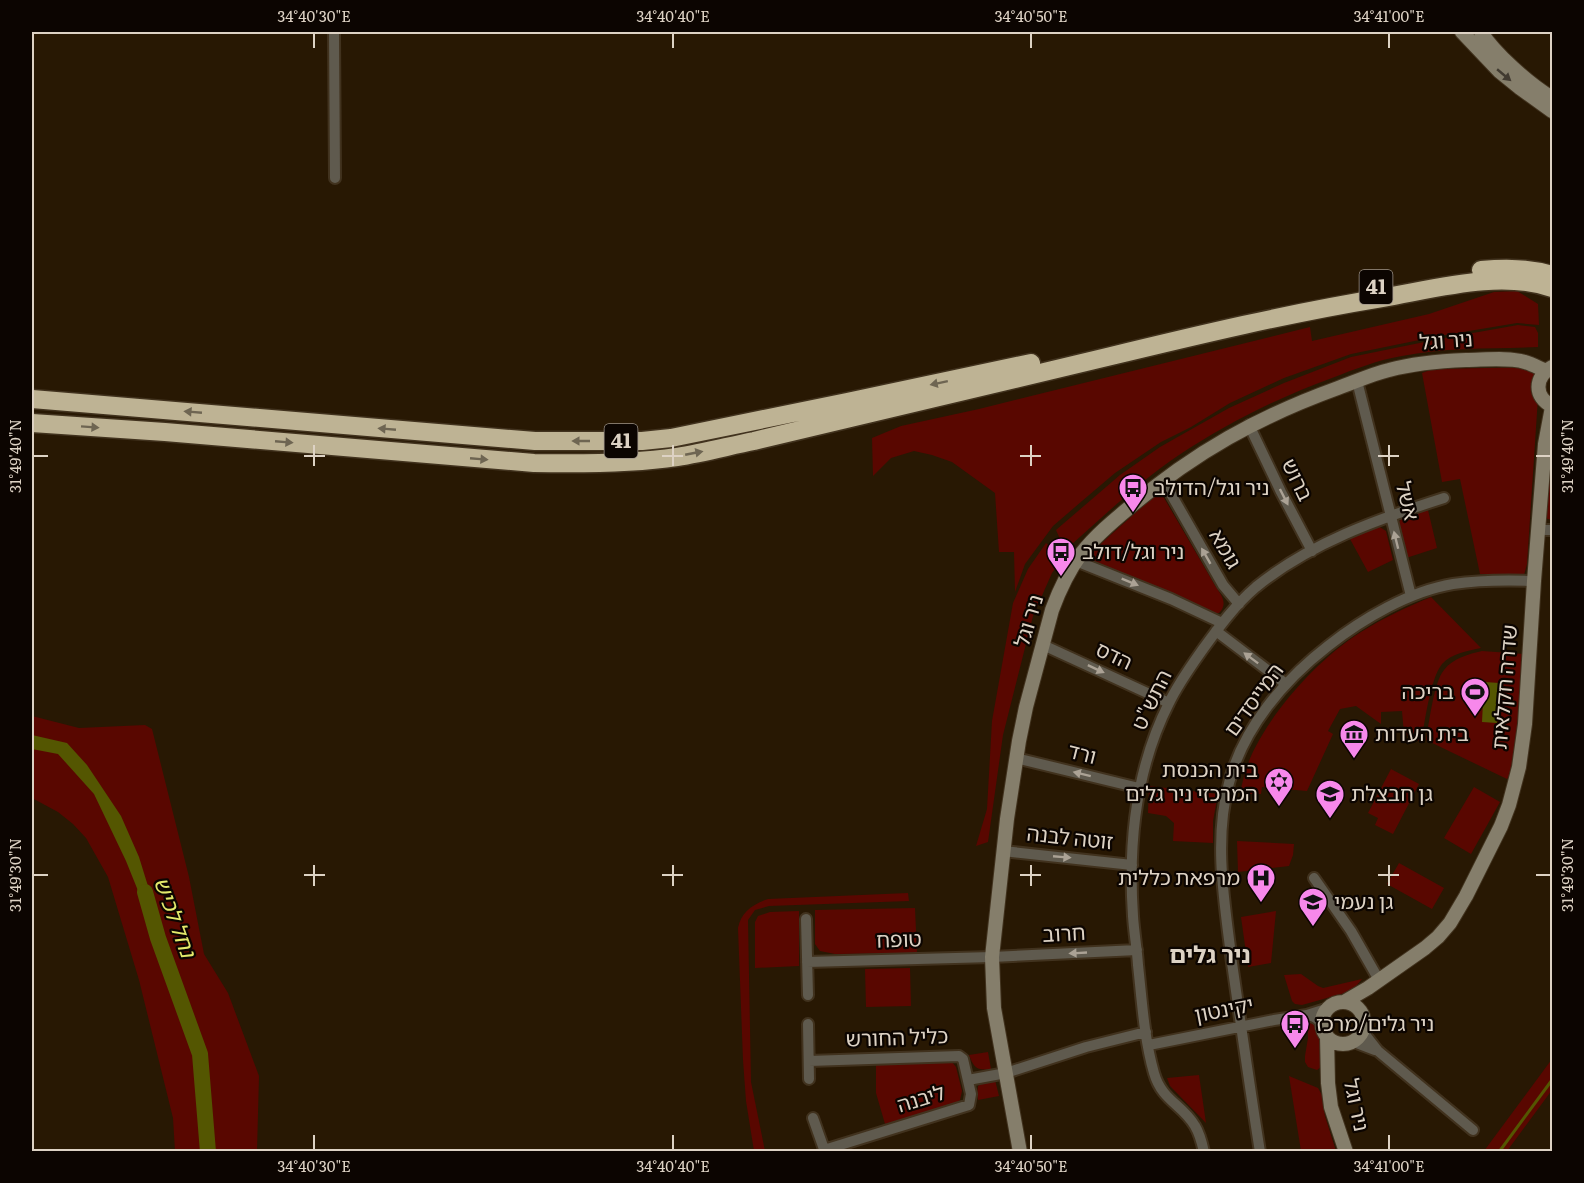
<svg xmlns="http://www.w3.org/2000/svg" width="1584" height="1183" font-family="Literata,'Noto Sans Hebrew',serif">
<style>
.green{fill:#590700}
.water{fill:#545601}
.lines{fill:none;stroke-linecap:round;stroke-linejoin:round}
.stream{stroke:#545601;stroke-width:3}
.river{stroke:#545601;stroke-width:16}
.street-casing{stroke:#41321e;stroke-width:14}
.secondary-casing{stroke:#41321e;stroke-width:16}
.highway-casing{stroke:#41321e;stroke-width:21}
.street{stroke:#5f5a4e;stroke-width:10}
.secondary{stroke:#857e6b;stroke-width:14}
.highway{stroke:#beb394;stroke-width:18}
.oneway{fill:#423b31}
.oneway2{fill:#6e6552}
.oneway3{fill:#aba295}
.ticks{fill:none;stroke:#ddd2c4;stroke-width:2}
.labels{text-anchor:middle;stroke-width:4.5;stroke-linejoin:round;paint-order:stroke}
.shield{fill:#0c0501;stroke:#9e948a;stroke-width:1.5}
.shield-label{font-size:20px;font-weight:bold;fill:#ddd2c4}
.street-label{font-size:21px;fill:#ddd2c4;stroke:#0c0501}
.poi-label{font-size:21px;fill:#ddd2c4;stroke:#0c0501;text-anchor:start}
.water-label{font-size:22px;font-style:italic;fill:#e4ea6b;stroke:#0c0501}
.quarter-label{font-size:24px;font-weight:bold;fill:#ddd2c4;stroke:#0c0501}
.neatline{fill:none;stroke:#ddd2c4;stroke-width:2}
.ticks-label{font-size:15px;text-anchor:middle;fill:#ddd2c4}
</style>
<rect width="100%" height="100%" fill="#281803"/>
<path class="green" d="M 1517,291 L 1538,304 L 1539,325 L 1517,323 L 1439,336 L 1351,354 L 1284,378 L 1230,403 L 1191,427 L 1161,442 L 1115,473 L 1082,501 L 1053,526 L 1025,564 L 1015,592 L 1014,552 L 999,552 L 995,493 L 952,462 L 932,455 L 914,451 L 891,458 L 873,476 L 872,438 L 901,426 L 979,409 L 1310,327 L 1312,341 L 1429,314 L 1494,292 Z
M 1518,325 L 1535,327 L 1538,333 L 1538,347 C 1493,349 1445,347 1402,356 C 1378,360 1355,369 1332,378 C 1277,398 1228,423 1179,455 C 1140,481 1106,514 1071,545 L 1060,539 L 1056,530 L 1120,475 L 1160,447 L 1229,408 L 1284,383 L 1351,357 L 1439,339 Z
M 1540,367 L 1527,564 L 1524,575 L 1480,574 L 1460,479 L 1442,482 L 1422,373 L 1433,369 Z
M 1552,426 L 1552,520 L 1544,518 Z
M 1160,491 L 1216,587 C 1222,596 1228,604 1219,613 L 1214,613 L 1090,559 L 1088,556 L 1105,540 Z
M 1428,510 L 1437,548 L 1406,558 L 1399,522 L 1402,518 Z
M 1378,526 L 1386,531 L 1393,560 L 1368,572 L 1350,539 Z
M 1046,543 L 1063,558 L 1052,573 L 1033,616 L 1003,735 L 988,842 L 976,846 L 987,809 L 992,721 L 1013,603 L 1028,569 Z
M 1431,597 L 1481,648 C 1468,651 1452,653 1442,664 C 1430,679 1425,722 1421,742 L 1404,734 L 1402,711 L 1381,712 L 1381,724 L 1356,706 L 1340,709 L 1328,731 L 1333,734 L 1307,791 L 1262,787 L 1261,794 L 1240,794 C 1243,778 1248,760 1256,746 C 1278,704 1321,657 1361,632 C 1383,618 1407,607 1431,597 Z
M 1482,651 L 1524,654 C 1522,679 1520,763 1507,779 L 1426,740 C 1429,724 1434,681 1444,670 C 1453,658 1469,654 1482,651 Z
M 32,716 L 79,728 L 145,725 L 152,729 L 189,877 L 204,954 L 228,993 L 259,1076 L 257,1151 L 175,1151 L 173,1118 L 139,980 L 108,877 L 86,838 L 73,824 L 58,812 L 32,798 Z
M 1391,769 L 1419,784 L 1393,834 L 1375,825 L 1378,818 L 1368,813 Z
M 1149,786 L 1218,794 L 1213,821 L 1213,843 L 1173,841 L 1174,823 L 1166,816 L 1148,813 Z
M 1474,787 L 1500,802 L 1471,854 L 1444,838 Z
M 1237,841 L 1294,844 L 1293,855 L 1289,866 L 1238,872 Z
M 1399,863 L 1444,888 L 1432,909 L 1387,884 Z
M 908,893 L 909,901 L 769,906 L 755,910 L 748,920 L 751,1082 L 765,1151 L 754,1151 L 746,1101 L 743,1060 L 738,928 C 741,912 753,904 768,899 Z
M 915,908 L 917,953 L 835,954 L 820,951 L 815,944 L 815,910 Z
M 799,911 L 799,966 L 755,968 L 755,922 L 758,916 L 770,912 Z
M 1276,911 L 1271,963 L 1248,967 L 1241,917 Z
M 910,968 L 911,1006 L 866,1007 L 865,969 Z
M 1301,974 L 1318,986 L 1323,988 L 1362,979 L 1352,991 L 1302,1005 L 1295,1004 L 1292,1001 L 1284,975 Z
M 1308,1023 L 1316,1024 L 1321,1045 L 1321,1067 L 1317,1070 L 1308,1067 L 1305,1062 L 1305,1056 L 1308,1038 Z
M 988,1052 L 991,1069 C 977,1071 974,1068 969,1055 Z
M 1552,1059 L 1552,1090 L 1507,1151 L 1484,1151 Z
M 947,1060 L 952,1062 L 956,1067 L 962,1091 L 960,1100 L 955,1104 L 885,1124 L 876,1093 L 876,1063 Z
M 1199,1075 L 1206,1123 L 1170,1086 L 1167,1078 Z
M 1289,1076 L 1318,1088 L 1322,1095 L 1325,1116 L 1336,1151 L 1301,1151 Z
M 995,1080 L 999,1096 L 978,1100 L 977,1093 L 978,1086 L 984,1081 Z"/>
<path class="water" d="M 1484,682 L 1500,683 L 1497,723 L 1482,722 Z
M 32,735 L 67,743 L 87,765 L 121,816 L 139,857 L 156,912 L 147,913 L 126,861 L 94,794 L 58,754 L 32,749 Z"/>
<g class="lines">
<path class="stream" d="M 1499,1152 L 1552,1080"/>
<path class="river" d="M 145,892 L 158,938 L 200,1054 L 208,1152"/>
<g class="street-casing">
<path id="street" d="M 334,32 L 335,178
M 1357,381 L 1411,596
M 1249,425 L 1281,492 L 1312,551
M 1163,480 L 1223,585 L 1239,604
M 1538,530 L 1552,530
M 1076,561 L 1171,599 L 1222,623
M 1216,631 L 1286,684
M 1043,645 L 1169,703
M 1016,758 L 1139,788
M 1003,851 L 1132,865
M 1314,878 L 1351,931 L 1379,980
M 806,919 L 808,995
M 807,962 L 992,957 L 1137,950
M 1307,1015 C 1315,1017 1318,1018 1322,1025
M 808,1024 L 809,1079
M 1364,1030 L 1367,1037 L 1378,1051 L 1473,1130
M 1354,1042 L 1375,1050
M 1149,1045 L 1274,1020 L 1307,1015 L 1329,1008
M 809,1061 L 959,1056 L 963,1059 L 971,1094 L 969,1105 L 824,1150
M 968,1080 L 1006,1073 L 1086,1047 L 1146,1032
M 813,1118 L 825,1152
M 1204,1152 C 1202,1143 1200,1134 1195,1126 C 1182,1104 1162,1101 1154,1073 C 1144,1038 1142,1001 1138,965 C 1137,949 1134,932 1133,916 C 1128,843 1136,768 1169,703 C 1178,684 1191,666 1203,649 C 1219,627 1235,605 1256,587 C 1310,543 1378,519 1444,498
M 1260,1152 C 1250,1089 1241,1026 1232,963 C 1225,905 1213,841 1229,783 C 1243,728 1284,680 1328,646 C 1362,619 1410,591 1453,584 C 1480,580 1507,580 1534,581"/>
</g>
<g class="secondary-casing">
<path id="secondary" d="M 1462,32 L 1499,71 L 1520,88 L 1552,111
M 1481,32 C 1495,54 1529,84 1552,98
M 1552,367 C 1534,377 1534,397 1552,406
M1322 1023a21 21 0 1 1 42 0a21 21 0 1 1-42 0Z
M 1344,1002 L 1368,988 L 1425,948 L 1438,937 L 1450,923 L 1466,896 L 1501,826 L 1509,805 L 1519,767 L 1525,724 L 1534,581 L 1545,444 L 1552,407
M 1327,1036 L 1328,1083 L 1331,1107 L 1346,1152
M 1020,1152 L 994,1008 L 992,957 L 1007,819 L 1019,741 L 1026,707 L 1052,610 C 1059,591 1069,570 1081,554 C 1095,536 1113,521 1130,507 C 1195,452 1258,417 1338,388 C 1355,382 1372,374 1389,370 C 1415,363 1440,361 1466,360 C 1483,360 1509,357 1525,362 C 1532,364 1539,368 1546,371"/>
</g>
<g class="highway-casing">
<path id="highway" d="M 1481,270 C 1506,268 1528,268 1552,275
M 32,399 L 535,441 L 642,441 L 671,438 L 847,402 L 1031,363
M 32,423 L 165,432 L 534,463 C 581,464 630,464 677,457 C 703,453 729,446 754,441 C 872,413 989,385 1107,357 C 1198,335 1290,313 1382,298 C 1435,289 1500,270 1552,288"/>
</g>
<use href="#street" class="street"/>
<use href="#secondary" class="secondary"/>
<use href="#highway" class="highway"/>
</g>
<defs><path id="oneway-solid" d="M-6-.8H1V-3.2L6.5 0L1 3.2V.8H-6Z" transform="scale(1.5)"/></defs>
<use class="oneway" href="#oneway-solid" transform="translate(1504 75) rotate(40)"/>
<g class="oneway2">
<use href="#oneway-solid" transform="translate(939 383) rotate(168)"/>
<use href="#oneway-solid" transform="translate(193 412) rotate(-175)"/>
<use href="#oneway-solid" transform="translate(90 427) rotate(4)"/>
<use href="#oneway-solid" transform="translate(387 429) rotate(-175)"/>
<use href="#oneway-solid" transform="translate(581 441) rotate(-180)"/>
<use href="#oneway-solid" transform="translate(284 442) rotate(5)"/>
<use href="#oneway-solid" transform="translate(694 453) rotate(-11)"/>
<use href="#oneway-solid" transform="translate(479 459) rotate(5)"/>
</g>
<g class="oneway3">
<use href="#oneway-solid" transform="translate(1284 497) rotate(63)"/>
<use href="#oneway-solid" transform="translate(1396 540) rotate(-104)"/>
<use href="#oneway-solid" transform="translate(1206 556) rotate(-120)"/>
<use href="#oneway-solid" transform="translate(1130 582) rotate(22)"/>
<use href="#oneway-solid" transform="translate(1251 658) rotate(-143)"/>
<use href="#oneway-solid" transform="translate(1096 669) rotate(25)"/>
<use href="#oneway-solid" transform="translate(1082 774) rotate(-166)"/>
<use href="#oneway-solid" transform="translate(1062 857) rotate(5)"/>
<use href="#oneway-solid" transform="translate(1078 953) rotate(177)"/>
</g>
<path class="ticks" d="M 314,33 L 314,48M 673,33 L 673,48M 1031,33 L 1031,48M 1389,33 L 1389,48M 314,445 L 314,466M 673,445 L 673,466M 1031,445 L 1031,466M 1389,445 L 1389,466M 33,456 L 48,456M 304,456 L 325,456M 662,456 L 683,456M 1020,456 L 1041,456M 1378,456 L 1399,456M 1536,456 L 1551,456M 314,865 L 314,886M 673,865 L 673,886M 1031,865 L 1031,886M 1389,865 L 1389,886M 33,875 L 48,875M 304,875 L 325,875M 662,875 L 683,875M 1020,875 L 1041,875M 1378,875 L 1399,875M 1536,875 L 1551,875M 314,1135 L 314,1150M 673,1135 L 673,1150M 1031,1135 L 1031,1150M 1389,1135 L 1389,1150"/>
<defs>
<g id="bus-pin" transform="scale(1.5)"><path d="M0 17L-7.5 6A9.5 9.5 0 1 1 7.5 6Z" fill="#f788eb" stroke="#0c0501"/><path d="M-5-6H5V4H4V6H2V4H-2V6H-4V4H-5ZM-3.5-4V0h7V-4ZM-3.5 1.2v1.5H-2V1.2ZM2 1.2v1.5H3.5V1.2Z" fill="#111"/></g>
<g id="stadium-pin" transform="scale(1.5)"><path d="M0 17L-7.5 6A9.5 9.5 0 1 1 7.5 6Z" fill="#f788eb" stroke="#0c0501"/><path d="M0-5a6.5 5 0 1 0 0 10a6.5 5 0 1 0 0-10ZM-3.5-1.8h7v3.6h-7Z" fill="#111"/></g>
<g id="museum-pin" transform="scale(1.5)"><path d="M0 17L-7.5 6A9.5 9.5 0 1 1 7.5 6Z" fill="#f788eb" stroke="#0c0501"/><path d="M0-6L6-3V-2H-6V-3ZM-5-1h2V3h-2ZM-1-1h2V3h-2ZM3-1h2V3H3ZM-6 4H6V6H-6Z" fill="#111"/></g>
<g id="synagogue-pin" transform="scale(1.5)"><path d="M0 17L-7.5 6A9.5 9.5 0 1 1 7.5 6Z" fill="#f788eb" stroke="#0c0501"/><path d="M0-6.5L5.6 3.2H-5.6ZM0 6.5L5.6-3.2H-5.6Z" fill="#111"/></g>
<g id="school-pin" transform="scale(1.5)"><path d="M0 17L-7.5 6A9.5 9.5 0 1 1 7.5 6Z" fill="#f788eb" stroke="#0c0501"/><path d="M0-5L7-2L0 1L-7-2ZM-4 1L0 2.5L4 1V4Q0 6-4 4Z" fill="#111"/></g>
<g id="hospital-pin" transform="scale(1.5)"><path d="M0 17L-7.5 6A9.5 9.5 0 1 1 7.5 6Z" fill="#f788eb" stroke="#0c0501"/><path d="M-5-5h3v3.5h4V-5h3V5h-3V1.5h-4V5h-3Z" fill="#111"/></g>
</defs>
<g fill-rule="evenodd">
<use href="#bus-pin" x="1133" y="488"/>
<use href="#bus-pin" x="1061" y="552"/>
<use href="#stadium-pin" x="1475" y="692"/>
<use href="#museum-pin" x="1354" y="734"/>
<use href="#synagogue-pin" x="1279" y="782"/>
<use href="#school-pin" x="1330" y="794"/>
<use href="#hospital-pin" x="1261" y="878"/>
<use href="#school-pin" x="1313" y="902"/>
<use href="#bus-pin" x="1295" y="1024"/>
</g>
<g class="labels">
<g class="shield">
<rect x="1359.5" y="270" width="33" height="34" rx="4.5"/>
<rect x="604.5" y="424" width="33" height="34" rx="4.5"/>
</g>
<g class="shield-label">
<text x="1376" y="294">41</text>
<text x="621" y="448">41</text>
</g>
<g class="street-label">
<text transform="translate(1446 341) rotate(-4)" y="7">ניר וגל</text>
<text transform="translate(1297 480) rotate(64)" y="7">ברוש</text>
<text transform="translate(1407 501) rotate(76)" y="7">אשל</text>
<text transform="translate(1225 549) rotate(60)" y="7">גומא</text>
<text transform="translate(1029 621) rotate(-73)" y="7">ניר וגל</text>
<text transform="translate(1114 656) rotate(25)" y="7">הדס</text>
<text transform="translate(1505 687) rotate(-85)" y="7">שדרה חקלאית</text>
<text transform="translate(1152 700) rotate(-64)" y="7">התש"ט</text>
<text transform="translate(1254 700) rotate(-54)" y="7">המייסדים</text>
<text transform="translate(1082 754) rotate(14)" y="7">ורד</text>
<text transform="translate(1070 838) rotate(6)" y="7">זוטה לבנה</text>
<text transform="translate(1064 934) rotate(-3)" y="7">חרוב</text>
<text transform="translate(899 940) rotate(-2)" y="7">טופח</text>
<text transform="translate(1224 1010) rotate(-11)" y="7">יקינטון</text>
<text transform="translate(897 1038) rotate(-2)" y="7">כליל החורש</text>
<text transform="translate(921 1099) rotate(-17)" y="7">ליבנה</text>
<text transform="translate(1356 1105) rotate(78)" y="7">ניר וגל</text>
</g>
<g class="poi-label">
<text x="1154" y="495">ניר וגל/הדולב</text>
<text x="1082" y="559">ניר וגל/דולב</text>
<text x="1454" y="699" text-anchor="end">בריכה</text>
<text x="1375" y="741">בית העדות</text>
<text x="1258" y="777" text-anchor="end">בית הכנסת<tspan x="1258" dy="24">המרכזי ניר גלים</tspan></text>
<text x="1351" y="801">גן חבצלת</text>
<text x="1240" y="885" text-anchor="end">מרפאת כללית</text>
<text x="1334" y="909">גן נעמי</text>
<text x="1316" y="1031">ניר גלים/מרכז</text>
</g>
<g class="water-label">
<text transform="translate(175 917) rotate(70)" y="8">נחל לכיש</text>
</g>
<g class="quarter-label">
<text x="1210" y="963">ניר גלים</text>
</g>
</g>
<rect width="1584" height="1183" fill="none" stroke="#0c0501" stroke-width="66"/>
<rect x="33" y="33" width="1518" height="1117" class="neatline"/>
<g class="ticks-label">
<text x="314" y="22">34°40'30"E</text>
<text x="673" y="22">34°40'40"E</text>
<text x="1031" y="22">34°40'50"E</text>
<text x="1389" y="22">34°41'00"E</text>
<text transform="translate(16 456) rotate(-90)" y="5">31°49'40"N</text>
<text transform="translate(1568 456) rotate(-90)" y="5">31°49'40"N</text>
<text transform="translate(16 875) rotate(-90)" y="5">31°49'30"N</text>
<text transform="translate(1568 875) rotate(-90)" y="5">31°49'30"N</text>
<text x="314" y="1172">34°40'30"E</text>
<text x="673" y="1172">34°40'40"E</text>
<text x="1031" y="1172">34°40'50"E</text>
<text x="1389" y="1172">34°41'00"E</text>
</g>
</svg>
